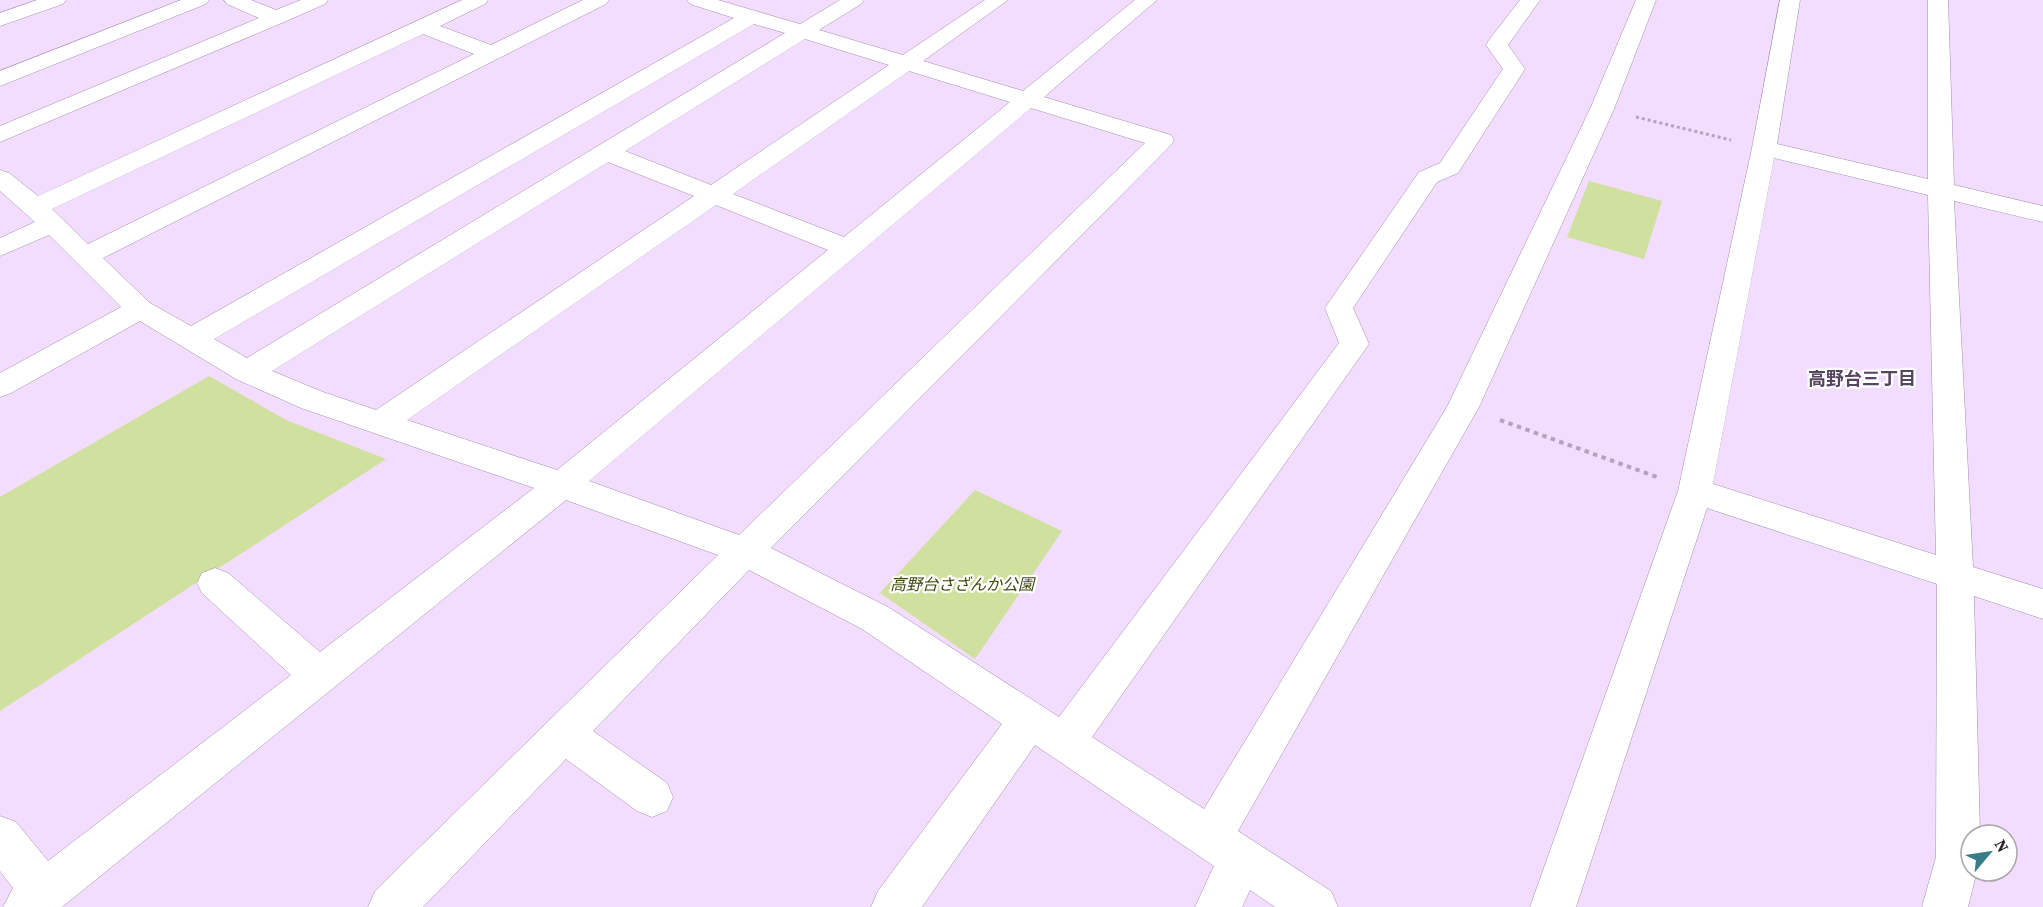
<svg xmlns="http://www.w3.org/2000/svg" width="2043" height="907" font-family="'Source Serif 4','Noto Sans JP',serif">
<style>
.green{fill:#d0e09e}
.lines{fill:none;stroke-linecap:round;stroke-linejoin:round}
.minor-casing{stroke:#a28eac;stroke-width:1}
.path-far1{stroke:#b4a3be;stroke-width:3;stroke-dasharray:3 3;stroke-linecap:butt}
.path{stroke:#b4a3be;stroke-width:4;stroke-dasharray:4.5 4.5;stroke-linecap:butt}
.minor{fill:#fff;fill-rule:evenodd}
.labels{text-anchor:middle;stroke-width:4.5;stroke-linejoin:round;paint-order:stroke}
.park-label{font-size:16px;font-style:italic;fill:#3d470c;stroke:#fff}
.neighbourhood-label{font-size:18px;font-weight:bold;fill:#574560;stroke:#fff}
</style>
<rect width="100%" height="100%" fill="#f2ddfe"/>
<path class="green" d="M 1589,181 L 1662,201 L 1644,259 L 1567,237 Z
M 209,376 L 286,420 L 386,459 L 0,711 L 0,497 Z
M 975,490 L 1062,531 L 975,659 L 880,593 Z"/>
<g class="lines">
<g class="minor-casing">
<path id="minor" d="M 37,0 L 66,0 L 63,4 L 0,26 L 0,13 Z
M 181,0 L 209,0 L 206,4 L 0,86 L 0,71 Z
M 224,0 L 251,0 L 276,10 L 301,0 L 328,0 L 325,4 L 284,22 L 0,142 L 0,126 L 259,18 L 227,4 Z
M 462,0 L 488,0 L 485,4 L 440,26 L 491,45 L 583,0 L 609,0 L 606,4 L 103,258 L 150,303 L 191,326 L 734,18 L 690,4 L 687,0 L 718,0 L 800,24 L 840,0 L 864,0 L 861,4 L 819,30 L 903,55 L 985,0 L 1008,0 L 923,61 L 1023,91 L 1135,0 L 1157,0 L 1044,97 L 1171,135 L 1174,140 L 1171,145 L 771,548 L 888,607 L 1059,717 L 1339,343 L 1325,308 L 1419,172 L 1440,163 L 1503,69 L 1486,45 L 1489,40 L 1520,0 L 1540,0 L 1508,45 L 1525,69 L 1458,173 L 1437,182 L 1353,308 L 1369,344 L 1092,737 L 1204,809 L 1447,407 L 1590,109 L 1636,0 L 1656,0 L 1614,109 L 1479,407 L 1238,831 L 1331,891 L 1338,907 L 1275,907 L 1250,890 L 1242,907 L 1195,907 L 1214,866 L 1035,745 L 922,907 L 871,907 L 878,891 L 1002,724 L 862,629 L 749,570 L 593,731 L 667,783 L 673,797 L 667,811 L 652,817 L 637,811 L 566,759 L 423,907 L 368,907 L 375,891 L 718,555 L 566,500 L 62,907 L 3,907 L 13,888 L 0,871 L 0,816 L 16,822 L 48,861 L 291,675 L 202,593 L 197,583 L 202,573 L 215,568 L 228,573 L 320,652 L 534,488 L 301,408 L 236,379 L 140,321 L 11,393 L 0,397 L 0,373 L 121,307 L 49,235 L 0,256 L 0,238 L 35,222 L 0,191 L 0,170 L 9,173 L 38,196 ZM 754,24 L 785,33 L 247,358 L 214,339 ZM 423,34 L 474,54 L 88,244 L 52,209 ZM 805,39 L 889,65 L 711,185 L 625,151 ZM 909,71 L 1010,102 L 844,237 L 733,194 ZM 1031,108 L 1145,143 L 739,535 L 589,481 ZM 608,162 L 694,196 L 376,410 L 323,392 L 272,371 ZM 716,205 L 828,250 L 557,470 L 407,420 Z
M 1780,0 L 1800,0 L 1777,144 L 1928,179 L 1928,0 L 1948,0 L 1954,185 L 2043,206 L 2043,222 L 1954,201 L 1973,567 L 2043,589 L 2043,619 L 1974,596 L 1980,835 L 1971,835 L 1971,871 L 1977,871 L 1968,907 L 1922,907 L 1936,857 L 1937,584 L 1707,508 L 1576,907 L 1530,907 L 1678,491 L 1752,148 ZM 1774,158 L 1928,195 L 1936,555 L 1713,484 Z"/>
</g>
<path class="path-far1" d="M 1636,117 L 1731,140"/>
<path class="path" d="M 1500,420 L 1657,477"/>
<use href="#minor" class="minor"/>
</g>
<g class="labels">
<g class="park-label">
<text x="962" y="590">高野台さざんか公園</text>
</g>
<g class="neighbourhood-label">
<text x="1862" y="385">高野台三丁目</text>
</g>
</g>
<g transform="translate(1989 853) rotate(61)"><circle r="28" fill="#ffffff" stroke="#a9a5aa" stroke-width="1.5"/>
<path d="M0-4.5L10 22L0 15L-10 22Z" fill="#367d87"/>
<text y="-9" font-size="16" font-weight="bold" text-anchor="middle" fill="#271f2b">N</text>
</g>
</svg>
